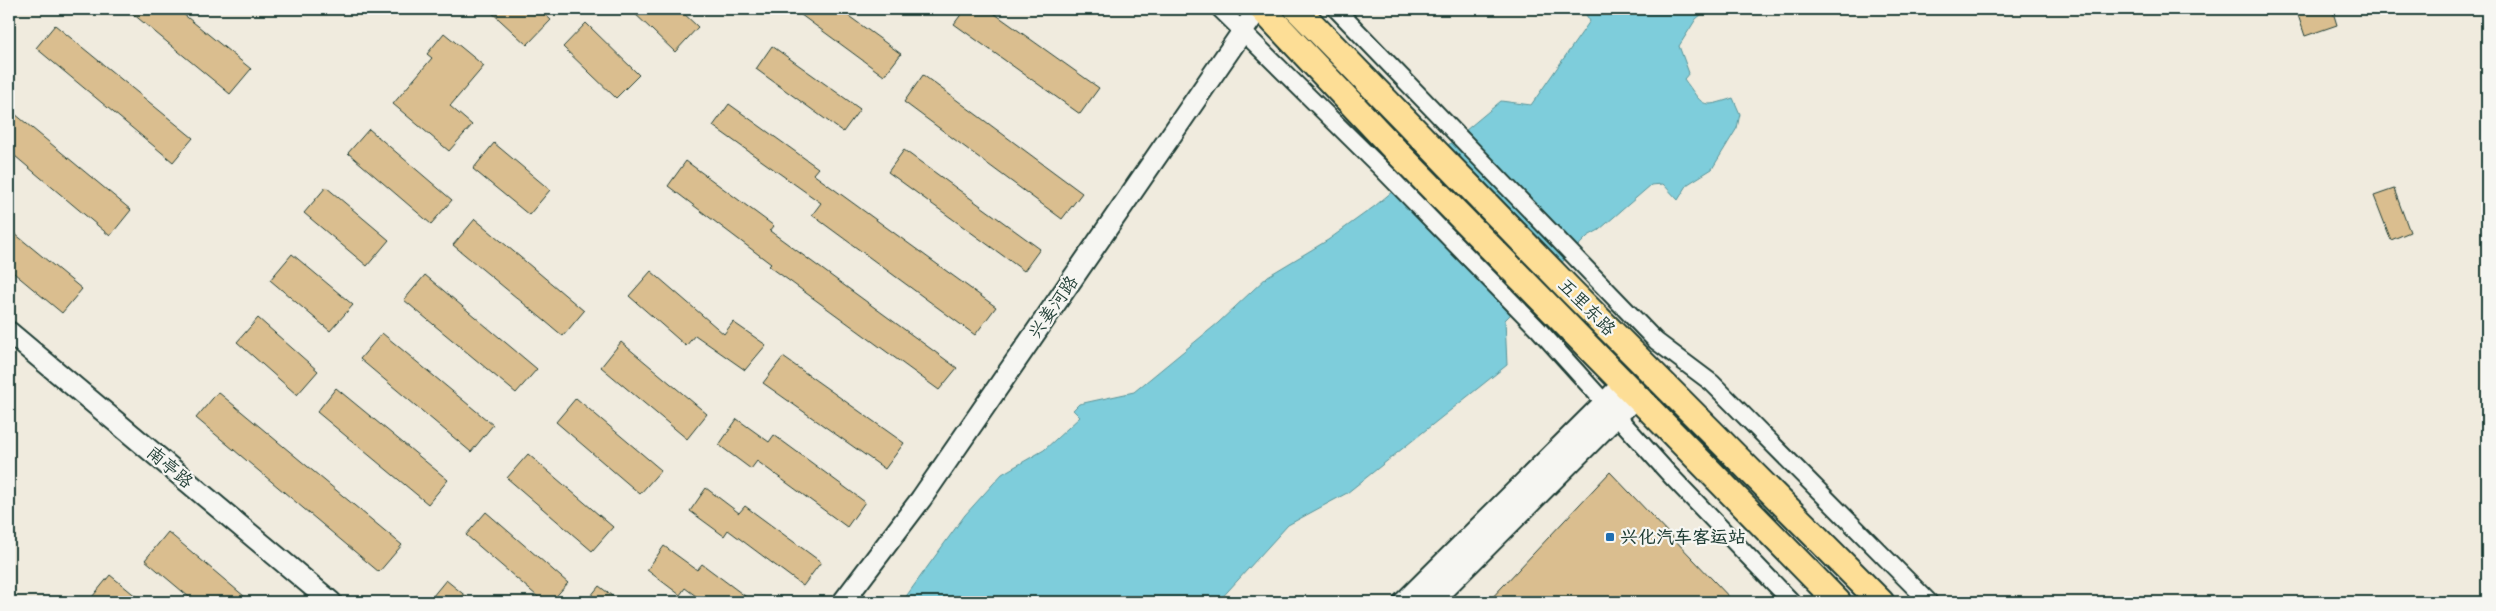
<svg xmlns="http://www.w3.org/2000/svg" width="2496" height="611" font-family="Sriracha,'LXGW WenKai TC',sans-serif">
<style>
.water{fill:#7ecddb;stroke:#589398}
.building{fill:#dabe8f;stroke:#1f3d34}
.lines{fill:none;stroke-linecap:round;stroke-linejoin:round}
.minor-casing{stroke:#1f3d34;stroke-width:20}
.tertiary-casing{stroke:#1f3d34;stroke-width:24}
.primary-casing{stroke:#1f3d34;stroke-width:29}
.minor{stroke:#f6f6f2;stroke-width:16}
.tertiary{stroke:#f6f6f2;stroke-width:20}
.primary{stroke:#fdde96;stroke-width:25}
.poi-dot{fill:#1f6fb2;stroke:#f6f6f2;stroke-width:2}
.labels{text-anchor:middle;stroke-width:4.5;stroke-linejoin:round;paint-order:stroke}
.street-label{font-size:18px;fill:#1f3d34;stroke:#f6f6f2}
.poi-label{font-size:18px;font-weight:bold;fill:#1f3d34;stroke:#f6f6f2;text-anchor:start}
</style>
<rect width="100%" height="100%" fill="#f0ebde"/>
<filter id="ink" filterUnits="userSpaceOnUse"><feTurbulence type="fractalNoise" baseFrequency=".02" numOctaves="2"/><feDisplacementMap in="SourceGraphic" scale="10" xChannelSelector="R" yChannelSelector="G"/><feConvolveMatrix kernelMatrix="1 2 1 2 8 2 1 2 1" color-interpolation-filters="sRGB"/></filter>
<g filter="url(#ink)">
<path class="water" d="M 1582,9 L 1708,9 L 1696,19 L 1679,46 L 1689,73 L 1684,79 C 1704,106 1700,109 1733,98 L 1740,114 L 1737,128 L 1712,169 L 1688,184 L 1678,200 L 1663,184 L 1651,185 L 1599,230 L 1588,236 L 1505,320 L 1507,365 L 1347,493 L 1288,525 L 1218,602 L 902,602 L 965,515 L 1002,474 L 1044,450 L 1080,417 L 1073,410 L 1079,404 L 1134,392 L 1218,323 L 1268,276 L 1328,240 L 1375,206 L 1501,101 L 1531,105 L 1590,21 Z"/>
<path class="building" d="M 127,9 L 177,9 L 251,69 L 230,94 Z
M 488,9 L 539,9 L 551,20 L 527,45 Z
M 630,9 L 679,9 L 698,27 L 675,52 Z
M 793,9 L 839,9 L 901,54 L 884,76 Z
M 965,9 L 988,9 L 1099,88 L 1080,114 L 954,24 Z
M 2296,9 L 2332,9 L 2337,25 L 2305,36 Z
M 586,23 L 639,75 L 616,98 L 563,47 Z
M 55,25 L 193,138 L 173,162 L 36,48 Z
M 444,33 L 484,66 L 450,106 L 472,125 L 449,151 L 393,104 L 432,58 L 427,54 Z
M 772,46 L 860,109 L 843,132 L 756,69 Z
M 923,75 L 1082,193 L 1062,219 L 904,102 Z
M 729,104 L 818,168 L 813,174 L 996,307 L 975,335 L 812,215 L 821,203 L 713,126 Z
M 9,109 L 131,210 L 110,236 L 9,151 Z
M 369,129 L 452,200 L 431,224 L 348,153 Z
M 494,143 L 550,190 L 529,215 L 473,169 Z
M 904,150 L 1040,249 L 1024,271 L 888,172 Z
M 686,161 L 774,226 L 770,231 L 957,368 L 939,390 L 769,266 L 771,264 L 668,186 Z
M 326,187 L 389,240 L 367,266 L 304,213 Z
M 2394,189 L 2410,232 L 2391,240 L 2374,196 Z
M 475,219 L 584,311 L 563,336 L 453,245 Z
M 9,229 L 82,289 L 62,313 L 9,269 Z
M 292,254 L 353,305 L 330,331 L 270,280 Z
M 651,271 L 724,334 L 733,322 L 766,345 L 745,370 L 695,335 L 686,346 L 629,296 Z
M 425,275 L 537,369 L 516,393 L 404,300 Z
M 258,318 L 318,371 L 297,395 L 237,342 Z
M 382,333 L 493,425 L 471,452 L 360,359 Z
M 621,342 L 707,414 L 687,439 L 601,367 Z
M 783,357 L 904,443 L 885,469 L 763,383 Z
M 336,388 L 448,480 L 428,504 L 317,412 Z
M 218,392 L 402,545 L 379,572 L 196,418 Z
M 576,398 L 661,470 L 640,494 L 556,422 Z
M 737,419 L 769,442 L 774,435 L 865,502 L 847,527 L 757,461 L 751,469 L 719,445 Z
M 528,454 L 613,527 L 592,551 L 507,478 Z
M 1610,472 L 1734,602 L 1488,602 Z
M 706,488 L 739,513 L 745,506 L 821,562 L 803,586 L 728,530 L 724,536 L 690,511 Z
M 486,512 L 568,583 L 551,602 L 544,602 L 466,535 Z
M 168,532 L 251,602 L 195,602 L 145,560 Z
M 664,546 L 697,570 L 702,564 L 753,602 L 704,602 L 685,588 L 680,595 L 647,570 Z
M 110,575 L 143,602 L 88,602 Z
M 446,580 L 473,602 L 428,602 Z
M 599,586 L 620,602 L 586,602 Z"/>
<g class="lines">
<g class="minor-casing">
<path id="minor" d="M 1220,9 L 1382,169 L 1539,330 L 1671,476 L 1792,602
M 1336,9 L 1656,341 L 1712,383 L 1929,602"/>
</g>
<g class="tertiary-casing">
<path id="tertiary" d="M 9,332 L 331,602
M 843,602 L 921,499 L 1258,9
M 1404,602 L 1624,383
M 1431,602 L 1637,396"/>
</g>
<g class="primary-casing">
<path id="primary" d="M 1262,9 L 1399,154 L 1838,602
M 1297,9 L 1573,293 L 1881,602"/>
</g>
<use href="#minor" class="minor"/>
<use href="#tertiary" class="tertiary"/>
<use href="#primary" class="primary"/>
</g>
</g>
<rect class="poi-dot" x="1605" y="532" width="10" height="10" rx="2.5"/>
<g class="labels">
<g class="street-label">
<text transform="translate(1053 307) rotate(-55)" y="6">兴姜河路</text>
<text transform="translate(1587 307) rotate(45)" y="6">五里东路</text>
<text transform="translate(170 467) rotate(40)" y="6">南亭路</text>
</g>
<g class="poi-label">
<text x="1620" y="543">兴化汽车客运站</text>
</g>
</g>
<rect width="2496" height="611" fill="none" stroke="#f6f6f2" stroke-width="30"/>
<rect x="15" y="15" width="2466" height="581" fill="none" stroke="#1f3d34" stroke-width="2" filter="url(#ink)"/>
</svg>
